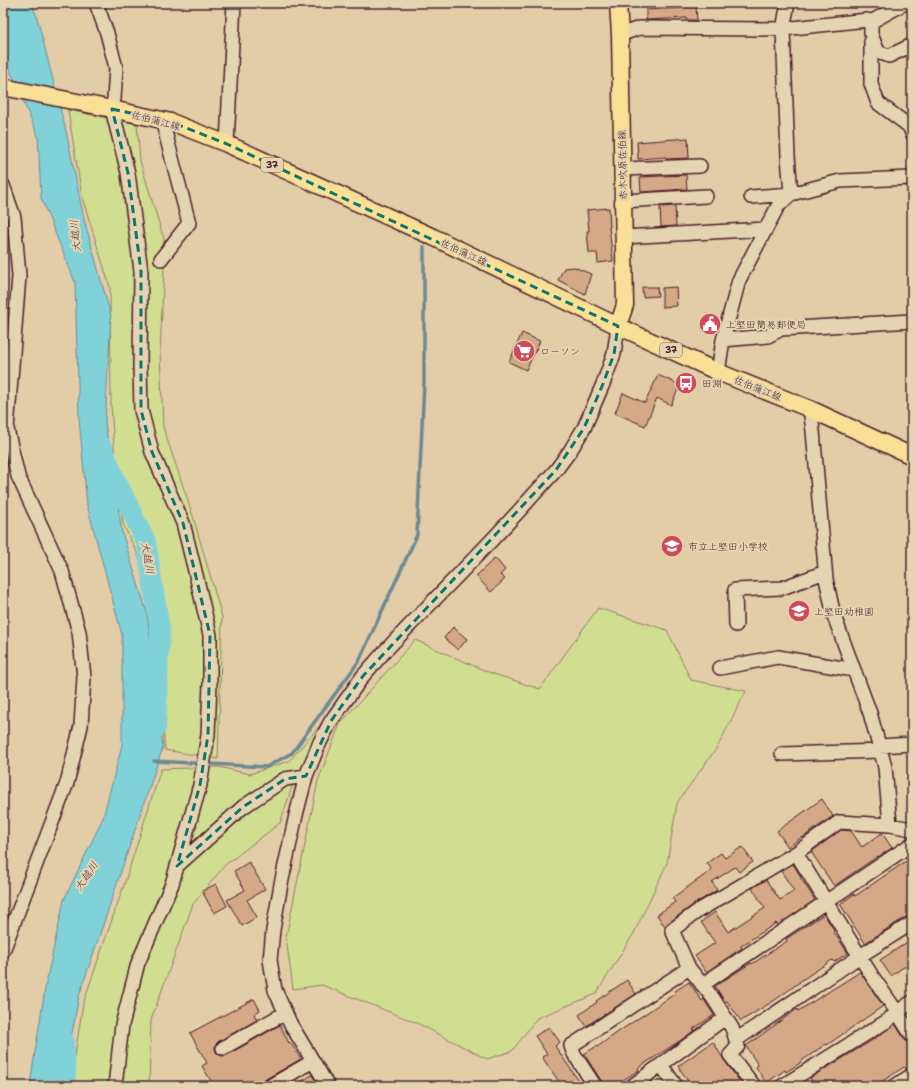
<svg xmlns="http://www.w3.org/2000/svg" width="915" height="1089" font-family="'Shantell Sans','Klee One',sans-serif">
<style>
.green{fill:#d1de92;stroke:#8e7e5e}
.water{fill:#81d2d8;stroke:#6b8a93}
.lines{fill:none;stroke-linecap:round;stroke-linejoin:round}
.stream{stroke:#6b8a93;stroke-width:3.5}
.river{stroke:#81d2d8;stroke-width:20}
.building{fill:#d4a987;stroke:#4a1f2b}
.minor-casing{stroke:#4a1f2b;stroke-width:16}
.major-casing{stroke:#4a1f2b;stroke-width:19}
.minor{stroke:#e5d4b1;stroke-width:13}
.major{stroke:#fadf96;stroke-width:16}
.marked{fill:none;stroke:#0f766e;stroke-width:3;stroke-dasharray:8 5;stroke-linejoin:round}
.labels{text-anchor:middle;stroke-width:4;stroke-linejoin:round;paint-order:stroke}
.shield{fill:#e5d4b1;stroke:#785553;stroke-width:1}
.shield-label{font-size:9px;font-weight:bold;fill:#4a1f2b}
.street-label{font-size:10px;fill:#4a1f2b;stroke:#e5d4b1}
.poi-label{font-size:10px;fill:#4a1f2b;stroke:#e5d4b1;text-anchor:start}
.water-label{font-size:11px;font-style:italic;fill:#523a45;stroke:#e5d4b1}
</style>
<rect width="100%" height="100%" fill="#e3cda9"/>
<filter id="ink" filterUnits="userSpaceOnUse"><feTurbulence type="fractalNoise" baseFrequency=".025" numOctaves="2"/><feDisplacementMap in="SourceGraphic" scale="8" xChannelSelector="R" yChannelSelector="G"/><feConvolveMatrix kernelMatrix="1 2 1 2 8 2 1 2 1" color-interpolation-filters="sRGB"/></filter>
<g filter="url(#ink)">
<path class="green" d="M 68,110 L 137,124 L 140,161 L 165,243 L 160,352 L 163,427 L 192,513 L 222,617 L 218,759 L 165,750 L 163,726 L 165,629 L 137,553 L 123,524 L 115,461 L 111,405 L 110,287 L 82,197 Z
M 598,608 L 667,630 L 691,680 L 746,691 L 718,746 L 677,803 L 667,863 L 634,933 L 596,994 L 537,1018 L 512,1051 L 487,1059 L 417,1023 L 322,985 L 293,989 L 286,937 L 318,781 L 340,724 L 415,640 L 488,672 L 540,689 Z
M 325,720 L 292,787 L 280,823 L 225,865 L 193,904 L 151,1020 L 149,1086 L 70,1086 L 83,1004 L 125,882 L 161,769 L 219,767 L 250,774 L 289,761 Z"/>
<path class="water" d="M 3,3 L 32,3 L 38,21 L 66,131 L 84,219 L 111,316 L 105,423 L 122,532 L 147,613 L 163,747 L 79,996 L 62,1086 L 30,1086 L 32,1071 L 46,983 L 64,900 L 103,818 L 122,745 L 122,635 L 87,505 L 79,418 L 75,282 L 41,198 L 38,136 L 3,54 Z"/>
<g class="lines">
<path class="stream" d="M 154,761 L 266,767 L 292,753 L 359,661 L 417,535 L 424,382 L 424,247"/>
<path class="river" d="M 102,447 L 115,478 L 146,542 L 160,629 L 156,728
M 64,1040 L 66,1073 L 65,1086"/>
</g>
<path class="building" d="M 696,7 L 697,20 L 687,20 L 687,18 L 646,20 L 646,10 Z
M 688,138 L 689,158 L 666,159 L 666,157 L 638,159 L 637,142 Z
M 686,175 L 687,189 L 641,192 L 640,177 Z
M 675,206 L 676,226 L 661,227 L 660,207 Z
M 609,208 L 610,227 L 609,227 L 613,261 L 598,263 L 597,253 L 589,253 L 587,231 L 589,231 L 587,210 Z
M 574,267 L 591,274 L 585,294 L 558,280 L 564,268 Z
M 642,287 L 657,287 L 658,296 L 643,297 Z
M 676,287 L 677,306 L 662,307 L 662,288 Z
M 522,333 L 540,341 L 526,370 L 509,362 Z
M 658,375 L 680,385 L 671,405 L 657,398 L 645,426 L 615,413 L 623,393 L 645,403 Z
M 495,558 L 505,570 L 500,575 L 505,579 L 491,592 L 476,576 Z
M 453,627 L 467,639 L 458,650 L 444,638 Z
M 822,799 L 833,816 L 802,838 L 802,837 L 788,847 L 777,831 Z
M 841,830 L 851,831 L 862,847 L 882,833 L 892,848 L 878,857 L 878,856 L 834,886 L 811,852 Z
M 742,847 L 753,862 L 739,872 L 735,867 L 712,882 L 717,890 L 693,905 L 667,924 L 665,927 L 657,915 L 675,902 L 672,898 L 712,870 L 707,863 L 721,853 L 725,858 Z
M 912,857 L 912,913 L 865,943 L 840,904 L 854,894 L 855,896 Z
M 249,862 L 265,889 L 247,900 L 257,917 L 242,926 L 227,900 L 245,890 L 234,871 Z
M 793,864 L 801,877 L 800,877 L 815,900 L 778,925 L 776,923 L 741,946 L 742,948 L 706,972 L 695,956 L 715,943 L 701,922 L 715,912 L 728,932 L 765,908 L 752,888 L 766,880 L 780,900 L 794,891 L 781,871 Z
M 216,884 L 227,906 L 214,913 L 202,891 Z
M 824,914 L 834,930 L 833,931 L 848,953 L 834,962 L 832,960 L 799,982 L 800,982 L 775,1000 L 741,1021 L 727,1001 L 725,1002 L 715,986 L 751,963 L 752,964 L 787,941 L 786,939 Z
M 912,939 L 912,961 L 891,976 L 880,960 Z
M 860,972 L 883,1006 L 827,1045 L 826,1044 L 800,1062 L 800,1063 L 786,1072 L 785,1070 L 766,1083 L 756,1067 L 758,1065 L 746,1046 L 797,1009 L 798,1011 Z
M 627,980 L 636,994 L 586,1026 L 579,1015 L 597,1002 L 596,1001 Z
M 689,982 L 702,1001 L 704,999 L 706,1003 L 714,1015 L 693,1029 L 695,1030 L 681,1040 L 638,1068 L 639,1070 L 620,1082 L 622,1086 L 603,1086 L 602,1082 L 584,1054 L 597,1046 L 597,1047 L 621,1030 L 676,993 L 675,991 Z
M 254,999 L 260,1010 L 254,1014 L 257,1020 L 219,1041 L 216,1044 L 215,1048 L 216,1052 L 219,1055 L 223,1056 L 227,1055 L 280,1025 L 289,1043 L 290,1042 L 301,1059 L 266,1079 L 263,1082 L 262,1086 L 214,1086 L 202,1066 L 207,1063 L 190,1033 Z
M 895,1024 L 905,1040 L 912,1048 L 912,1067 L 906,1069 L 904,1067 L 875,1086 L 815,1086 L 810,1078 L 871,1041 Z
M 549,1027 L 560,1042 L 555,1046 L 582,1086 L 562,1086 L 542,1057 L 547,1054 L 535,1036 Z
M 713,1042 L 724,1060 L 743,1086 L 691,1086 L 678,1066 Z
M 312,1075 L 319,1086 L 294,1086 Z"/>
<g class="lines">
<g class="minor-casing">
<path id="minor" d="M 96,3 L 107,33 L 116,68 L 114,99 L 112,109 L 128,173 L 141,271 L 140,366 L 141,410 L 152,452 L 183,523 L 196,575 L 210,635 L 210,683 L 208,735 L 200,785 L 172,884 L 138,963 L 122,1025 L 115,1086
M 869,23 L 905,3
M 620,35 L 639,28 L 783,29 L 867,20 L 871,25 L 871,34 L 878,52 L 889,56 L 912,45
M 871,42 L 871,84 L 878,103 L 909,126 L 912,133
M 227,144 L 234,3
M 622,169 L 700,166
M 3,185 L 14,217 L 19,276 L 7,429 L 18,476 L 62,571 L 79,632 L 84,677 L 81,726 L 67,783 L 3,951
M 751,197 L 791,194 L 840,181 L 912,178
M 623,201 L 706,196
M 623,237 L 766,229
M 161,259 L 189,223 L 162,120
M 723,340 L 768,336 L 781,329 L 912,321
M 718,372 L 723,340 L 739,280 L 778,206 L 791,194 L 788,156 L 783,29 L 788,3
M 810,409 L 813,431 L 826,579 L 834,616 L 870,713 L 885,767 L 890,825
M 736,625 L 735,590 L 782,588 L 825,572
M 720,668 L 778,657 L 854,670
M 879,746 L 912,744
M 782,754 L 881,751
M 796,853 L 872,976 L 897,1012 L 912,1036
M 177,866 L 243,807 L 285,779 L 306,776
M 702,985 L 912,844
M 736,1040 L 860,956 L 912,923
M 223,1048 L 285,1013
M 661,1065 L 676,1086
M 270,1086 L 313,1061
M 328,1086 L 290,1023 L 275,990 L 270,960 L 273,930 L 281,884 L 296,815 L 306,776 L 320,742 L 331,721 L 363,676 L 385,651 L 489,543 L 518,512 L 556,470 L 570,451 L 584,428 L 603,384 L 614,354 L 618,326
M 595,1086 L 574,1054 L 571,1046 L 689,968
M 632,1086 L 725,1018
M 754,1086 L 730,1055 L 738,1046 L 732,1028 L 713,998 L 689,968 L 672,930 L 698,911 L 796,853 L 839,822 L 890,825 L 912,829
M 782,1086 L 887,1021 L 897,1012 L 912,1002
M 895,1086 L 912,1075"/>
</g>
<g class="major-casing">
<path id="major" d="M 3,87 L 112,109 L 171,122 L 227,144 L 433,237 L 618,326 L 718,372 L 810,409 L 912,456
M 618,326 L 625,305 L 620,35 L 618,3"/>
</g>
<use href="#minor" class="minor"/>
<use href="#major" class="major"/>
</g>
</g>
<path class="marked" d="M 112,109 L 171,122 L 227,144 L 618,326 L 614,354 L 603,384 L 584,428 L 556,470 L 363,676 L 331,721 L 306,776 L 285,779 L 243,807 L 177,866 L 200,785 L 208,735 L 210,635 L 183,523 L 152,452 L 141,410 L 141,271 L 128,173 Z"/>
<defs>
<g id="civic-disc" transform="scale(1.15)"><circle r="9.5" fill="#d1495b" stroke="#e5d4b1"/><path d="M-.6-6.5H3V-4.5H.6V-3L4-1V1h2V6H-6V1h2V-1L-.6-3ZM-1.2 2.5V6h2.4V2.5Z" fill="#fff"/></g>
<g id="supermarket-disc" transform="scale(1.15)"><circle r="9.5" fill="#d1495b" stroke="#e5d4b1"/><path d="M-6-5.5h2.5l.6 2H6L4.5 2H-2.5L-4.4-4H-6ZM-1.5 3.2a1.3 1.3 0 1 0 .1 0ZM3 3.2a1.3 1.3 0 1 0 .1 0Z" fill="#fff"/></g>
<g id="bus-disc" transform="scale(1.15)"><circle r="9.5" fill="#d1495b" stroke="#e5d4b1"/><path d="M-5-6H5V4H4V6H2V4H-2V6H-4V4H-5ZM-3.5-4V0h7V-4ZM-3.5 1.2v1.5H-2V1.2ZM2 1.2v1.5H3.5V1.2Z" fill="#fff"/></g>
<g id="school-disc" transform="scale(1.15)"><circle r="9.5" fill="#d1495b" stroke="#e5d4b1"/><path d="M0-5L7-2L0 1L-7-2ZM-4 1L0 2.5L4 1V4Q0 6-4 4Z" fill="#fff"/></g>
</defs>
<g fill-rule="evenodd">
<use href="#civic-disc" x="710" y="324"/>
<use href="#supermarket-disc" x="524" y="351"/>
<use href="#bus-disc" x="686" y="383"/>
<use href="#school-disc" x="672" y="546"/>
<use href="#school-disc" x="799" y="611"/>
</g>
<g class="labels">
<g class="shield">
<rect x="261" y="158" width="22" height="14" rx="3"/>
<rect x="660" y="343" width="22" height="14" rx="3"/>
</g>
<g class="shield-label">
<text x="272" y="168">37</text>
<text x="671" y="353">37</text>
</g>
<g class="street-label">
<text transform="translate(156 120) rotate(15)" y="4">佐伯蒲江線</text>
<text transform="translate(622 165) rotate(-91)" y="4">赤木吹原佐伯線</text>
<text transform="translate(464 252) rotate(25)" y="4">佐伯蒲江線</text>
<text transform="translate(758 388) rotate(22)" y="4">佐伯蒲江線</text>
</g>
<g class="poi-label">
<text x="726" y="328">上堅田簡易郵便局</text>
<text x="540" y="355">ローソン</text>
<text x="702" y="387">田淵</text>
<text x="688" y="550">市立上堅田小学校</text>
<text x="814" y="615">上堅田幼稚園</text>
</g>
<g class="water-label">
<text transform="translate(75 236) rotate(-96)" y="4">大越川</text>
<text transform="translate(148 558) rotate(79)" y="4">大越川</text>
<text transform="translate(86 876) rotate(-56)" y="4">大越川</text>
</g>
</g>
<rect width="915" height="1089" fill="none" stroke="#e5d4b1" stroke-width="16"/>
<rect x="8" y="8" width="899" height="1073" fill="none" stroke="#4a1f2b" stroke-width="1.5" filter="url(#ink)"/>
</svg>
